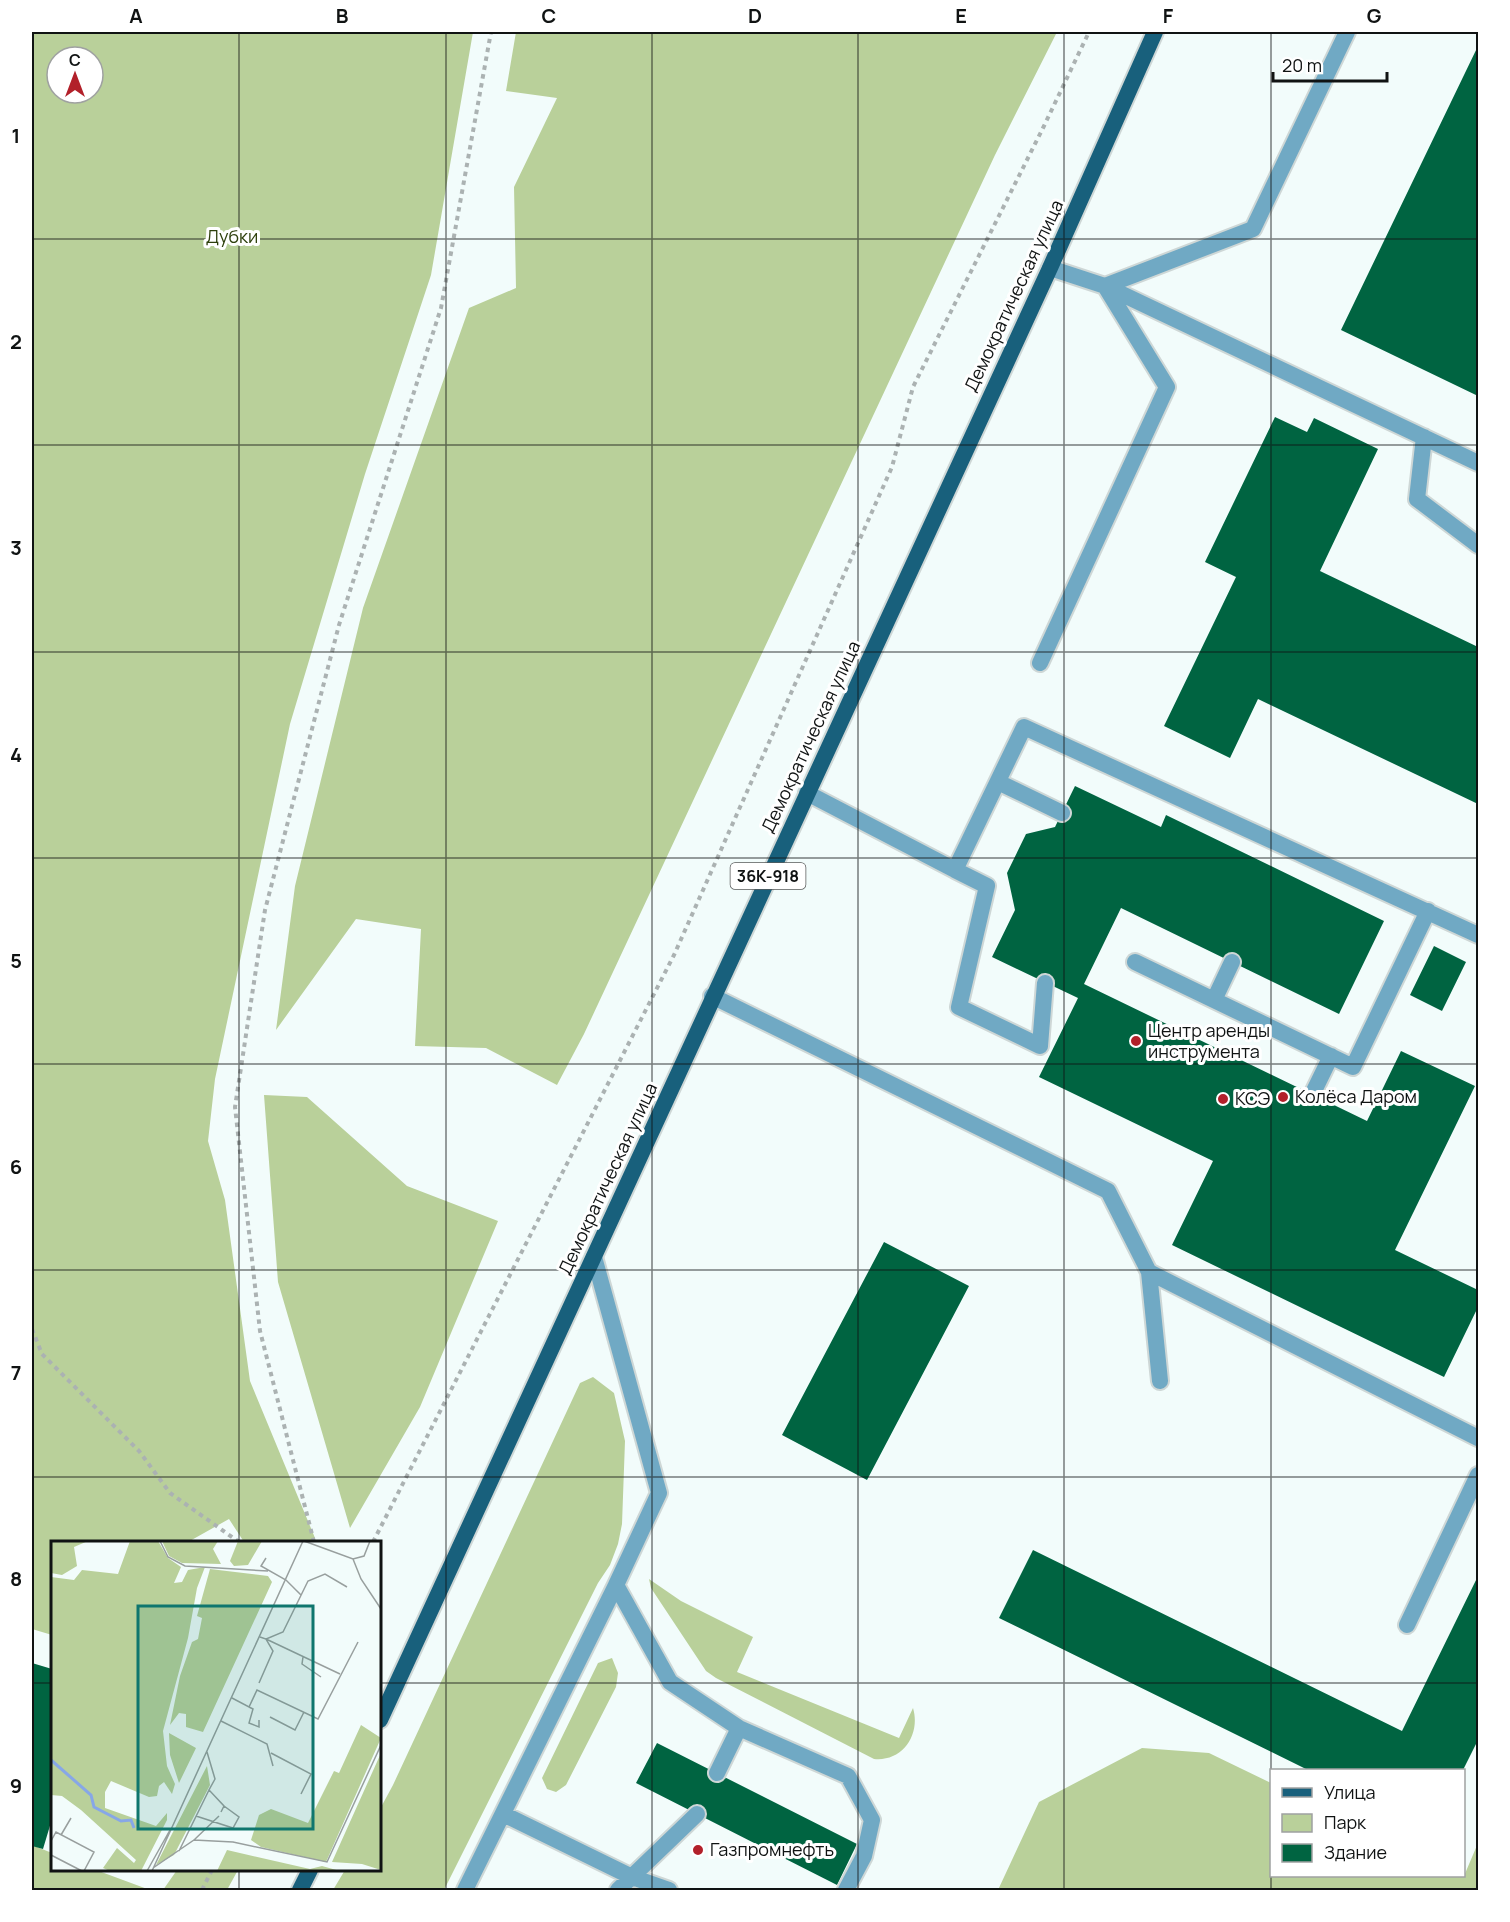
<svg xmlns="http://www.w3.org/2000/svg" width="1510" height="1922" font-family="Manrope,sans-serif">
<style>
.green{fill:#b9d09a;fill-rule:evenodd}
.building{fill:#006441}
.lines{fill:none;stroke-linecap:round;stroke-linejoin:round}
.service-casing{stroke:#ced7d6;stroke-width:20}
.primary-casing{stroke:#ced7d6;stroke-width:20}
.path{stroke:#abb2b2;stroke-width:4;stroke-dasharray:4.5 4.5;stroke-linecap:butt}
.service{stroke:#70a9c4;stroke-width:16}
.primary{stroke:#18607c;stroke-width:16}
.grid{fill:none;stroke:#101313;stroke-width:1.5;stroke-opacity:0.55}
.poi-dot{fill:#b2202a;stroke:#fff;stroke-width:2}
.labels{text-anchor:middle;stroke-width:6;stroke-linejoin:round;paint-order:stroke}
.shield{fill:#fff;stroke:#585a5a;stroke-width:1.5}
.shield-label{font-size:16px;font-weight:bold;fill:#101313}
.park-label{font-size:18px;fill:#2e400c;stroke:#fff}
.street-label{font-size:18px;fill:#101313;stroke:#fff}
.poi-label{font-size:18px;fill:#101313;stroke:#fff;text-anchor:start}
.inset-river{fill:none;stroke:#87a7e7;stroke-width:3}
.inset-road{fill:none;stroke:#989f9e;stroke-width:1.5}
.view{fill:#0f766e;fill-opacity:0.15;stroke:#0f766e;stroke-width:3}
.inset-edge{fill:none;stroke:#101313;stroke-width:3}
.neatline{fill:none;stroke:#101313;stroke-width:2}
.grid-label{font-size:20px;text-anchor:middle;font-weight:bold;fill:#101313}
</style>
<rect width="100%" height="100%" fill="#f2fcfb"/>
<path class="green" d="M 32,32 L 473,32 L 431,275 L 365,474 L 290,724 L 215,1079 L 208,1141 L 225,1200 L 250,1381 L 315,1538 L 314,1542 L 244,1542 L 229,1519 L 188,1542 L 52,1542 L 52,1635 L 32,1629 ZM 57,57 L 93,57 L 93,93 L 57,93 Z
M 516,32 L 1057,32 L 995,155 L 584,1034 L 557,1085 L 486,1048 L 415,1046 L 421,929 L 356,919 L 276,1030 L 295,886 L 363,608 L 469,308 L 516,288 L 514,187 L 557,98 L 506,91 Z
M 264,1095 L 307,1097 L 407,1186 L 498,1221 L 420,1407 L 350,1528 L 278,1282 Z
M 593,1377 L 614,1393 L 625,1441 L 622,1524 L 618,1544 L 610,1565 L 598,1583 L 444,1890 L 333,1890 L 345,1870 L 380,1870 L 380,1809 L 393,1785 L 580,1383 Z
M 649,1579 L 681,1601 L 753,1637 L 737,1672 L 899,1738 L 913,1708 C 921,1735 902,1762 874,1759 L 716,1678 L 706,1671 L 651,1588 Z
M 612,1658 L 618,1673 L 616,1687 L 566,1785 L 556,1792 L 547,1789 L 542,1778 L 598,1663 Z
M 1142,1748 L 1209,1753 L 1271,1783 L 1272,1876 L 1464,1876 L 1478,1843 L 1478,1890 L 998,1890 L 1039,1802 Z
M 32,1845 L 52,1853 L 52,1870 L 96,1870 L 150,1890 L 32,1890 Z
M 177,1870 L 238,1870 L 227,1890 L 163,1890 Z"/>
<path class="building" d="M 1478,46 L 1478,396 L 1341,330 Z
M 1275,417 L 1307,432 L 1314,418 L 1378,449 L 1320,571 L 1478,647 L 1478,804 L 1258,699 L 1230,758 L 1164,726 L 1236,577 L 1205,562 Z
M 1075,786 L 1161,827 L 1166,815 L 1384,921 L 1339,1014 L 1121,908 L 1084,984 L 1367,1121 L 1401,1051 L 1475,1086 L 1395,1250 L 1478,1290 L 1478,1307 L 1444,1377 L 1172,1245 L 1213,1161 L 1039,1077 L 1078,998 L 992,957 L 1015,910 L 1007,873 L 1026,834 L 1055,827 Z
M 1434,946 L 1466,962 L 1442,1011 L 1410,995 Z
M 884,1242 L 969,1286 L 867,1480 L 782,1435 Z
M 1033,1550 L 1402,1731 L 1478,1576 L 1478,1740 L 1463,1770 L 1308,1770 L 999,1618 Z
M 32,1663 L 52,1669 L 52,1819 L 43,1849 L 32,1846 Z
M 657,1743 L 857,1844 L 837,1885 L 636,1783 Z"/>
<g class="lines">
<g class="service-casing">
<path id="service" d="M 1347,32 L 1253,229 L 1105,286 L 1478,463
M 1424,437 L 1417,499 L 1478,545
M 1040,663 L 1167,387 L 1105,286 L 1050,268
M 998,782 L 1062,813
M 807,793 L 955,870 L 1024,727 L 1478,935
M 955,870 L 987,886 L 959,1007 L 1040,1046 L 1045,983
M 1135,962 L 1353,1067 L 1428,911
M 712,996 L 1108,1191 L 1149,1272 L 1160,1381
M 1214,1000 L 1232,962
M 1312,1095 L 1331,1056
M 594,1257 L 659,1493 L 616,1585 L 670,1682 L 739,1728 L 717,1773
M 1149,1272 L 1478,1438
M 1407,1625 L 1478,1475
M 739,1728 L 848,1776 L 872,1820 L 864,1856 L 846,1890
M 503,1814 L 632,1877 L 669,1890
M 465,1890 L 616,1585
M 618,1890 L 697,1814"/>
</g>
<g class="primary-casing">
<path id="primary" d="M 380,1720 L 1050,268 L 1155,32
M 300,1890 L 310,1870"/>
</g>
<path class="path" d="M 32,1329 L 42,1354 L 139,1451 L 170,1493 L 239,1542
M 314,1542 L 260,1331 L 235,1107 L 265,910 L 339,625 L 441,308 L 491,32
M 373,1542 L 674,955 L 892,467 L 913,387 L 1043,128 L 1089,32
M 202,1890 L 212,1870"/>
<use href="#service" class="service"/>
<use href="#primary" class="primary"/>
</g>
<path class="grid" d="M 239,32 L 239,1542M 446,32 L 446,1890M 652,32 L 652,1890M 858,32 L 858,1890M 1064,32 L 1064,1890M 1271,32 L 1271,1890M 32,239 L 1478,239M 32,445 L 1478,445M 32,652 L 1478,652M 32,858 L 1478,858M 32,1064 L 1478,1064M 32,1270 L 1478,1270M 32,1477 L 1478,1477M 32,1683 L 52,1683M 380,1683 L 1478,1683M 239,1870 L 239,1890"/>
<g class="poi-dot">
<circle cx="1136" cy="1041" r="6"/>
<circle cx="1283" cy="1097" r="6"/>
<circle cx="1223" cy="1099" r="6"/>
<circle cx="698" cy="1850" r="6"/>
</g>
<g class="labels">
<rect class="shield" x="730.5" y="863" width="75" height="26" rx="4.5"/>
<g class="shield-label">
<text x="768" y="882">36К-918</text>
</g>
<g class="park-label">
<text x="232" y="243">Дубки</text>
</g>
<g class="street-label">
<text transform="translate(1014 296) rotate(-65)" y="6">Демократическая улица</text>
<text transform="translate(811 737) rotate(-65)" y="6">Демократическая улица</text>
<text transform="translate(608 1179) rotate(-65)" y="6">Демократическая улица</text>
</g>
<g class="poi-label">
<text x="1148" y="1037">Центр аренды<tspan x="1148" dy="21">инструмента</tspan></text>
<text x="1295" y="1103">Колёса Даром</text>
<text x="1235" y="1105">КСЭ</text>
<text x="710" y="1856">Газпромнефть</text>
</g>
</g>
<g transform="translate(51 1541)">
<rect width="330" height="330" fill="#f2fcfb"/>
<path d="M 0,0 L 37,0 L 23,6 L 26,25 L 11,34 L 0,32 ZM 79,0 L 107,0 L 117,17 L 130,26 L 123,42 L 131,41 L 137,29 L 154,26 L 146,47 L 137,97 L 112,190 L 116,225 L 124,243 L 121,253 L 113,241 L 108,245 L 106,255 L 98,256 L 60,240 L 54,251 L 54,267 L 105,285 L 116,272 L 116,279 L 90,330 L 59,330 L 52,327 L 66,307 L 83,322 L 85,319 L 30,269 L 11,255 L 0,254 L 0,36 L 23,39 L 31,29 L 67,33 ZM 111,0 L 167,0 L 162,8 L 170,23 L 131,22 L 118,15 ZM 187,0 L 211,0 L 197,24 L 183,25 L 179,20 ZM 159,28 L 217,35 L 221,41 L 152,191 L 135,186 L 135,173 L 128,172 L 119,184 L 129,135 L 141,101 L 147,98 L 151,77 L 146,75 ZM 310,184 L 330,197 L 275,321 L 210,306 L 200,299 L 208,274 L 220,268 L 257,282 L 283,230 L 288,232 ZM 118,192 L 145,207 L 128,242 L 119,214 ZM 330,212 L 330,329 L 311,323 L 281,321 ZM 156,225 L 159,244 L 123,314 L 105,324 ZM 176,309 L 259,328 L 271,325 L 289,330 L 166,330 Z" fill="#b9d09a"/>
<path class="inset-river" d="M 0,219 L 40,254 L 43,266 L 70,280 L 80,279 L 83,287"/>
<path class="inset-road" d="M 109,0 L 117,16 L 134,25 L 217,30M 253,0 L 302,18 L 313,15 L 319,0M 215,17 L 210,25 L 235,39 L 250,54M 302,18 L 310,38 L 330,68M 252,116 L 251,123 L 270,136M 289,133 L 215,98 L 232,91 L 257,40 L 274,33 L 296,46M 208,142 L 222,110 L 215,98 L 209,96M 181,157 L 198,166 L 206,149 L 267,178 L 307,101M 198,166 L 202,168 L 198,182 L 208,186 L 208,179M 219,176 L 244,189 L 253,171M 170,180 L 216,203 L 222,225M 156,211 L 164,238 L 158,249 L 173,265 L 170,271M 220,212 L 260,233 L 250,253M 145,275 L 182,287 L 188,276 L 173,265M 10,294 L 20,277M 143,299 L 168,275M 0,300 L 5,291 L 43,311 L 33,330M 128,310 L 158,249M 0,314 L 31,330M 102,327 L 143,299 L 182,301 L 276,321 L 330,204M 96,330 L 119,289M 101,330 L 252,0"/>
<path class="view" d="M 87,65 L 262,65 L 262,288 L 87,288 Z"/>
<rect width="330" height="330" class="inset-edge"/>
</g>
<rect width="1510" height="1922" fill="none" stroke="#ffffff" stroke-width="66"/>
<rect x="1270" y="1769" width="195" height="108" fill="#ffffff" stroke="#9fa1a1" stroke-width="1.5"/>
<rect x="1282" y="1788" width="30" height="9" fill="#18607c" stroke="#9fa1a1" stroke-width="1.5"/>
<text x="1324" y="1799" font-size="18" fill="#101313">Улица</text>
<rect x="1282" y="1814" width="30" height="18" fill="#b9d09a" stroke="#9fa1a1" stroke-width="1.5"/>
<text x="1324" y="1829" font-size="18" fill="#101313">Парк</text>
<rect x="1282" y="1844" width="30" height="18" fill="#006441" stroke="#9fa1a1" stroke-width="1.5"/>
<text x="1324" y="1859" font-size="18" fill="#101313">Здание</text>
<g transform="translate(75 75)"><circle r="28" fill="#ffffff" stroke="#9fa1a1" stroke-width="1.5"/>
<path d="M0-4.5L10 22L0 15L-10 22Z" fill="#b2202a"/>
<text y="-9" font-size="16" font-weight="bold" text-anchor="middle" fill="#101313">С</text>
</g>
<path d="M1273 72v9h114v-9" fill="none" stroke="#101313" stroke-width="3"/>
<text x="1282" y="72" font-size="18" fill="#101313" stroke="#ffffff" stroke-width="4.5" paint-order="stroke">20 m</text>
<rect x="33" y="33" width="1444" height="1856" class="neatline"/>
<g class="grid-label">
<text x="136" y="23">A</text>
<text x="342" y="23">B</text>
<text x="549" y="23">C</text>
<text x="755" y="23">D</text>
<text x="961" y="23">E</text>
<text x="1168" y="23">F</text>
<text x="1374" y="23">G</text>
<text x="16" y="143">1</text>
<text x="16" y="349">2</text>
<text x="16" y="555">3</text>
<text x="16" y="762">4</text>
<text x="16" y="968">5</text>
<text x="16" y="1174">6</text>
<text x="16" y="1380">7</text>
<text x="16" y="1586">8</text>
<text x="16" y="1793">9</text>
</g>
</svg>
